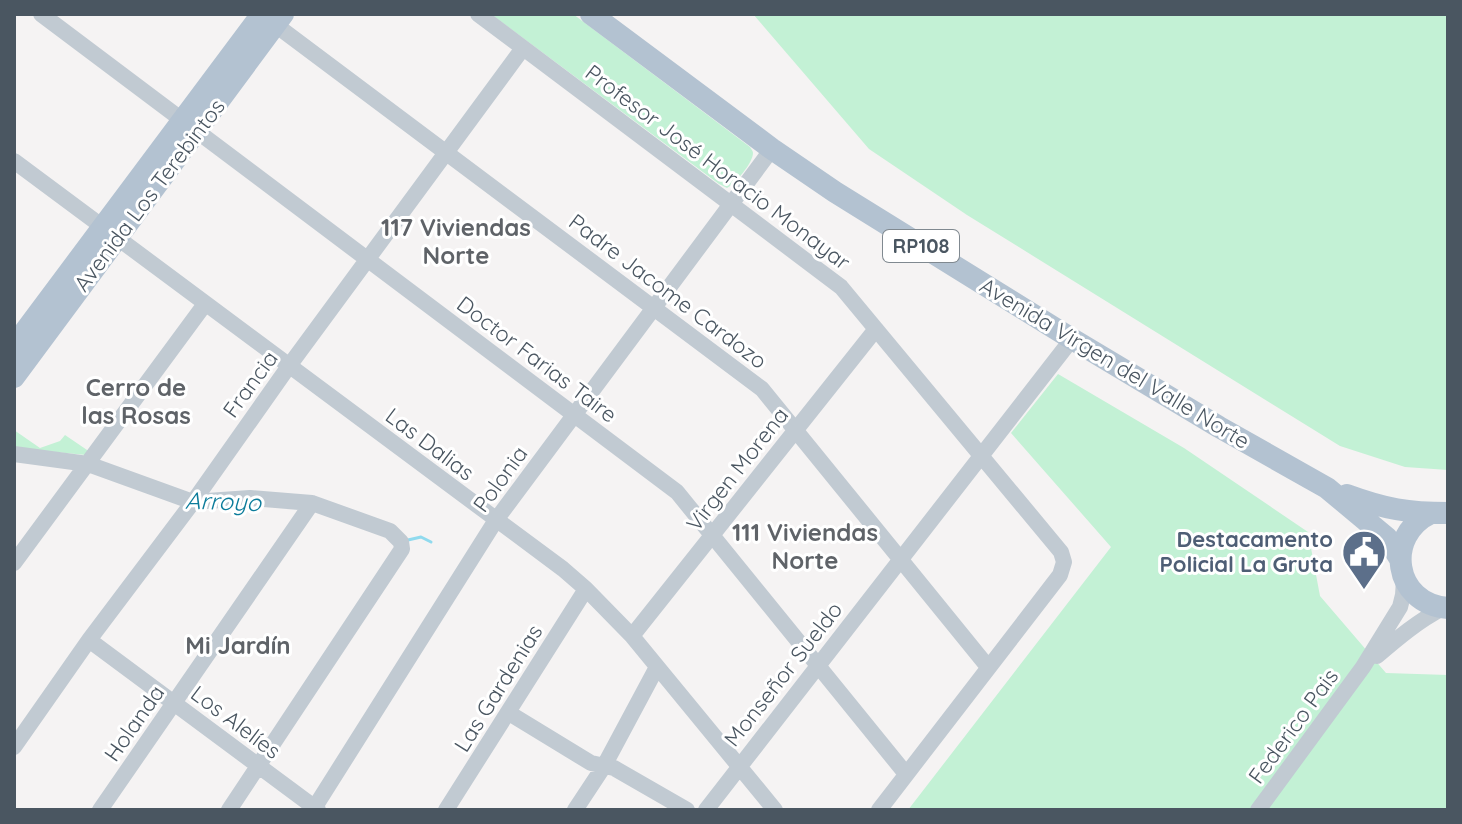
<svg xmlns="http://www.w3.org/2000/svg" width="1462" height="824" font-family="Quicksand,sans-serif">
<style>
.green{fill:#c3f1d5}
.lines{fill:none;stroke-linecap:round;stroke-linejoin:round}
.stream{stroke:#90daee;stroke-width:3}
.minor{stroke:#c1cad2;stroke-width:16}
.major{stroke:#b3c2d1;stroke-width:22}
.labels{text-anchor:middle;stroke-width:6;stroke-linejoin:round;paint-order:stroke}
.shield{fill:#fff;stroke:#808990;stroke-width:2}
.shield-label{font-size:20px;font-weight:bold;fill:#4a5661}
.street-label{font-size:22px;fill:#4a5661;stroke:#fff}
.service-label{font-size:22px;font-weight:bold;fill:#4e5e75;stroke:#fff;text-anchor:end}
.neighbourhood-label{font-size:24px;font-weight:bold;fill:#5f6368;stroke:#fff}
.water-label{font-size:24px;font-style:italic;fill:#0c7c9b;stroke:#fff}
</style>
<rect width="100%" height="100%" fill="#f5f3f3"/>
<path class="green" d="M 491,14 L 573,14 L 750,147 C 751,149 753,151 753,153 C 753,163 735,184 727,188 L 719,184 Z
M 753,14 L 1448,14 L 1448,470 L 1405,467 L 1340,446 L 967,215 L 869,149 Z
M 1058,374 L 1184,448 L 1308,532 L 1320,596 L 1386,673 L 1448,675 L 1448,810 L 908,810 L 1111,547 L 1011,433 Z
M 14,430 L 40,448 L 60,441 L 65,435 L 90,452 L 86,455 L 14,448 Z"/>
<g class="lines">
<path class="stream" d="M 408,540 L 421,537 L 431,542"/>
<path class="minor" d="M 41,14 L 677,492 L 906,774
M 478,14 L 841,287 L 1061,552 L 1064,562 L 1060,575 L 879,810
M 269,20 L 762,389 L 988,667
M 14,161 L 563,569 L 586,589 L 632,636 L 775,810
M 14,454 L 88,464 L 193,502 L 250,498 L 312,503 L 390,531 L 401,542 L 402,549 L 229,810
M 14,563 L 205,304
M 632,636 L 876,329
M 89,640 L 318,810
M 1377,656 C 1398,638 1418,621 1443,608
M 509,713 L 591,763 L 614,768 L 687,810
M 14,747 L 89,640 L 193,502 L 289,366 L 523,48
M 100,810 L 312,503
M 313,810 L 496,520 L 772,149
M 446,810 L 586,589
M 575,810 L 604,766 L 657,667
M 706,810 L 1072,339
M 1258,810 L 1363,667 L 1400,607 L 1403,595 L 1404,580"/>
<path class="major" d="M 591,14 L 772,149 L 835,192 L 1072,339 L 1219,427 L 1327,488 L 1387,538 L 1400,559
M 14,346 L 262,14
M 14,377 L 283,14
M 1347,495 C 1385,509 1408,513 1448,513
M 1431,513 C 1384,535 1393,604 1448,608"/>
</g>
<defs>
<g id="civic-pin" transform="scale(2.3)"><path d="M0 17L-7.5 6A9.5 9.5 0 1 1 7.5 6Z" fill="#5c6f8a" stroke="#fff"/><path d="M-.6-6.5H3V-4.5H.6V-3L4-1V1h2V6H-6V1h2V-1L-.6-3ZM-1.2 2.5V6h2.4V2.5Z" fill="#fff"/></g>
</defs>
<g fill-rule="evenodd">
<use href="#civic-pin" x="1364" y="552"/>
</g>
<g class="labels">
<rect class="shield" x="883" y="230" width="76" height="32" rx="6"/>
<g class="shield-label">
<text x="921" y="253">RP108</text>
</g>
<g class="street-label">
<text transform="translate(718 167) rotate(37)" y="8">Profesor José Horacio Monayar</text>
<text transform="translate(149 195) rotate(-53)" y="8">Avenida Los Terebintos</text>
<text transform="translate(668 291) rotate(37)" y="8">Padre Jacome Cardozo</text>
<text transform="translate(537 359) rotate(37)" y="8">Doctor Farias Taire</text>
<text transform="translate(1115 363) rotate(31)" y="8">Avenida Virgen del Valle Norte</text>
<text transform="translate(250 384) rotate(-54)" y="8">Francia</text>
<text transform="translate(430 444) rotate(37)" y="8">Las Dalias</text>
<text transform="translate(737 469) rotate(-52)" y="8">Virgen Morena</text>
<text transform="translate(500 479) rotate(-54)" y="8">Polonia</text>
<text transform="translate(783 674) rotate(-52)" y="8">Monseñor Sueldo</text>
<text transform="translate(498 688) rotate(-58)" y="8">Las Gardenias</text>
<text transform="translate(236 722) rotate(37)" y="8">Los Alelíes</text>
<text transform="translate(134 723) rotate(-55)" y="8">Holanda</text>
<text transform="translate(1293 726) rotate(-54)" y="8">Federico Pais</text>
</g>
<g class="service-label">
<text x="1333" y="547">Destacamento<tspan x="1333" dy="25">Policial La Gruta</tspan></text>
</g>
<g class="neighbourhood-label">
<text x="456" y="236">117 Viviendas<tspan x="456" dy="28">Norte</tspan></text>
<text x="136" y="396">Cerro de<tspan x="136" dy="28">las Rosas</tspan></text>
<text x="805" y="541">111 Viviendas<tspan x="805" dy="28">Norte</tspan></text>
<text x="238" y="654">Mi Jardín</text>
</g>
<g class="water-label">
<text transform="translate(223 502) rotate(2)" y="8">Arroyo</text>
</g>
</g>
<rect width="1462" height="824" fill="none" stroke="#4a5661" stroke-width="32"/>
</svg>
